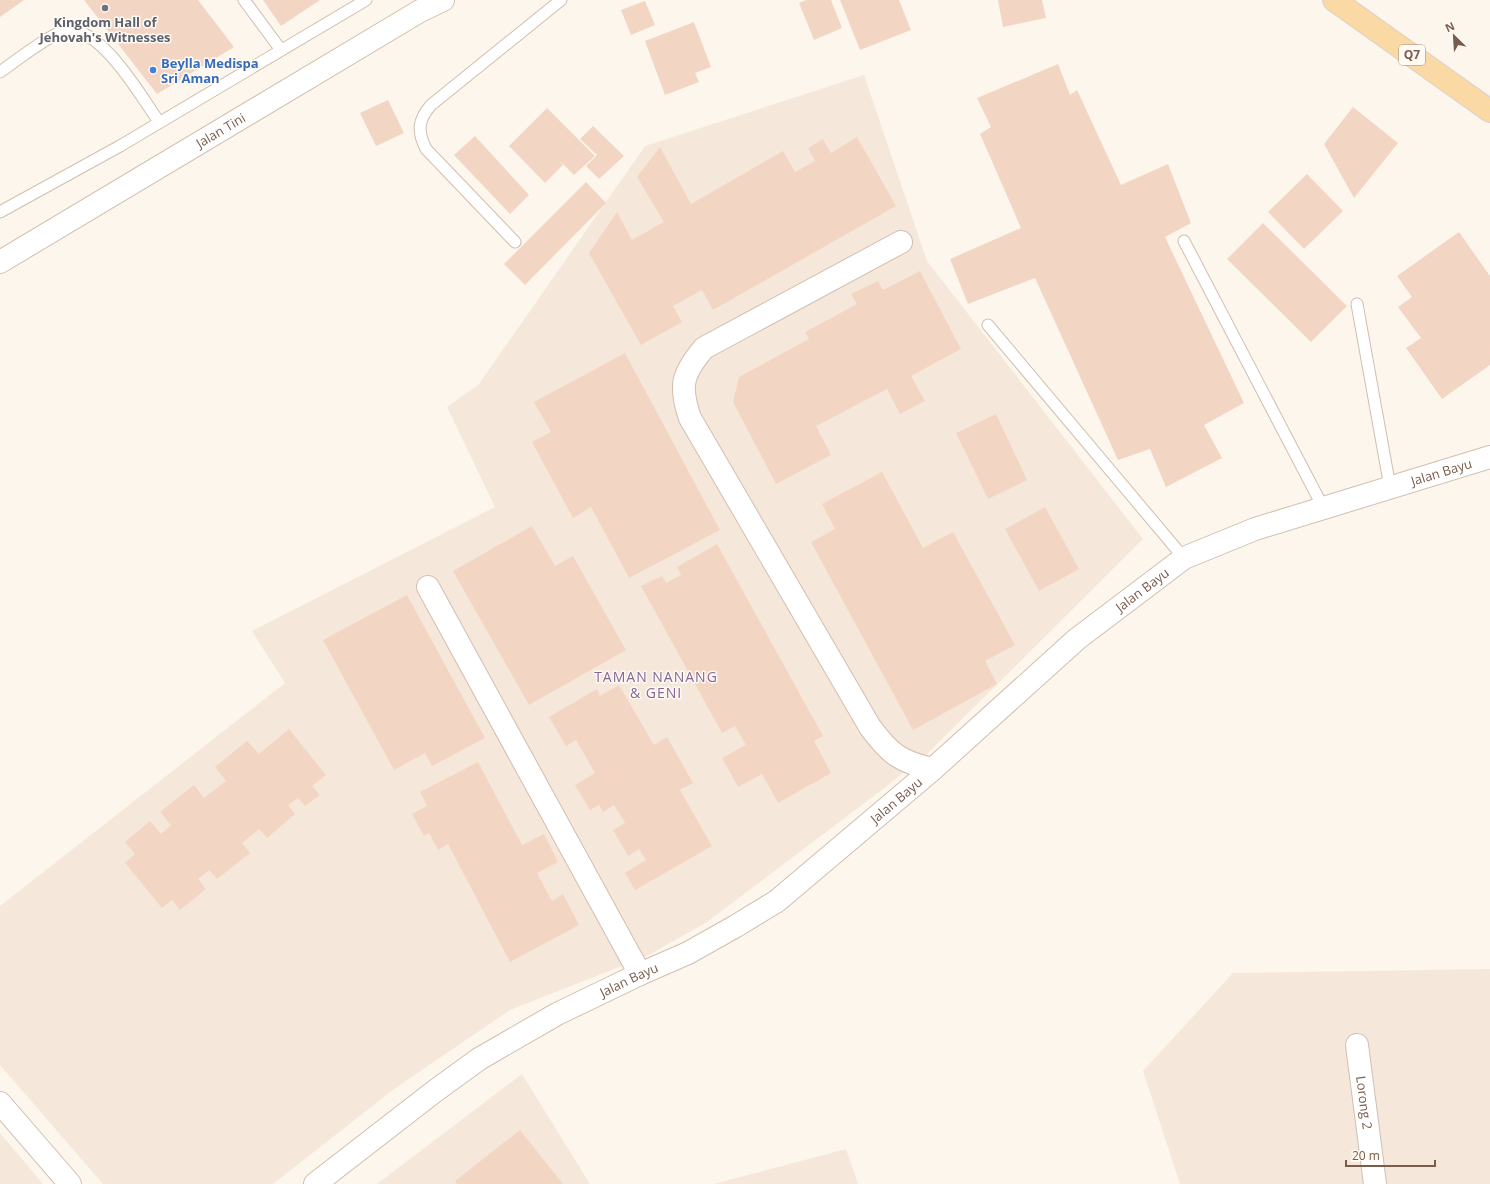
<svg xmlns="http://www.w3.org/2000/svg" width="1490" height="1184" font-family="'Open Sans',sans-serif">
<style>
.residential{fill:#f5e8da}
.building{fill:#f3d5c3}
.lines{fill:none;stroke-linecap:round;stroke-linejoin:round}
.service-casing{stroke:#d1beb0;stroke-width:13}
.minor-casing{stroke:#d1beb0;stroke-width:24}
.tertiary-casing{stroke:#d1beb0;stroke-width:24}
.primary-casing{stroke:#dad1cd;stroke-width:24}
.service{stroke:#fff;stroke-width:11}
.minor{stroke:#fff;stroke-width:22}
.tertiary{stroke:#fff;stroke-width:22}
.primary{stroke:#fbd9a5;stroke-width:22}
.worship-dot{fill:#6b7280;stroke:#fffaf3;stroke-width:1.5}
.shop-dot{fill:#3f7fe0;stroke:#fffaf3;stroke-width:1.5}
.labels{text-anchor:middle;stroke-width:3;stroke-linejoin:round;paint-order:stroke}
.shield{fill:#fffaf3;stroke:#a28b7f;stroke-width:1}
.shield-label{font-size:12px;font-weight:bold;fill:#7a5c4d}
.worship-label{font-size:13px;font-weight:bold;fill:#5b616d;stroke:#fffaf3}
.shop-label{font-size:13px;font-weight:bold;fill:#366cbe;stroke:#fffaf3;text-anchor:start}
.street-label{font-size:13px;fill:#7a5c4d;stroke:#fffaf3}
.neighbourhood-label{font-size:14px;letter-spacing:1px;fill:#846695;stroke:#fffaf3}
</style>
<rect width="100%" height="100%" fill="#fdf6ec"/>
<path class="residential" d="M 864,75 L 927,261 L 1143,539 L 928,753 L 883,789 L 707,922 L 647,956 L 510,1010 L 394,1089 L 273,1184 L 103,1184 L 0,1065 L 0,906 L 285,683 L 252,631 L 495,507 L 447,407 L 479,384 L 645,146 Z
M 1490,969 L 1490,1184 L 1180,1184 L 1143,1071 L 1233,973 Z
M 522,1074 L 590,1184 L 377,1184 Z
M 0,1133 L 43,1184 L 0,1184 Z
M 846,1149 L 858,1184 L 714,1184 Z"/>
<path class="building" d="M 0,0 L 24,0 L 0,17 Z
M 84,0 L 198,0 L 234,47 L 157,94 Z
M 263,0 L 320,0 L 281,26 Z
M 806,0 L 831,0 L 842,28 L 814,40 L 799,3 Z
M 840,0 L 899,0 L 911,30 L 860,50 Z
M 998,0 L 1042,0 L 1046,18 L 1003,27 Z
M 645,1 L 655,25 L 631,35 L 621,10 Z
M 694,22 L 711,67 L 695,73 L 699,82 L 665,95 L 645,41 Z
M 1058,64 L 1070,95 L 1077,90 L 1121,185 L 1168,164 L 1191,223 L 1165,237 L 1244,403 L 1204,425 L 1222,458 L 1166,487 L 1150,449 L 1118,460 L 1035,278 L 968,304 L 950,259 L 1021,228 L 980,134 L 991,127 L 977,98 Z
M 388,100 L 404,133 L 376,146 L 360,113 Z
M 1353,107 L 1398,143 L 1354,198 L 1324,144 Z
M 547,108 L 595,156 L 574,175 L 559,160 L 563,165 L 545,183 L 509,146 Z
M 593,126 L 624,156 L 599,179 L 586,166 L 597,155 L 580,139 Z
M 475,136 L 529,195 L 510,214 L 454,155 Z
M 857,137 L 896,206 L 713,310 L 702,290 L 673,306 L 682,322 L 641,345 L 589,253 L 617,212 L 632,240 L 664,222 L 637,177 L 660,147 L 691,204 L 783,151 L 795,172 L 815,161 L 808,148 L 823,139 L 831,153 Z
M 1307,174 L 1343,211 L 1304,249 L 1268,212 Z
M 586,182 L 606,203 L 525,285 L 504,264 Z
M 1263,223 L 1347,306 L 1311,342 L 1227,259 Z
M 1459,232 L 1490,276 L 1490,365 L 1442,399 L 1406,348 L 1421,338 L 1398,307 L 1412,297 L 1397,276 Z
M 920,271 L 961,349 L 911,376 L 925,401 L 900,414 L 887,389 L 816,426 L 831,455 L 776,484 L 733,402 L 739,377 L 809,339 L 805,332 L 857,304 L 851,294 L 878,281 L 883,290 Z
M 625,353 L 720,530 L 629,578 L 591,507 L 573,518 L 532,442 L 551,432 L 534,402 Z
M 996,414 L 1027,480 L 988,499 L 956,433 Z
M 882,472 L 923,548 L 953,532 L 1015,645 L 985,661 L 997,684 L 913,730 L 811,542 L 835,529 L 822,504 Z
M 1045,507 L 1079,569 L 1039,591 L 1005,529 Z
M 532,526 L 555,566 L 573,556 L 626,650 L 529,705 L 453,571 Z
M 717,544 L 823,736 L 814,741 L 831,773 L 778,803 L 762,774 L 738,787 L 722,758 L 746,745 L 735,726 L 722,733 L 641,586 L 662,576 L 666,583 L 681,575 L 677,567 Z
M 407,595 L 485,738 L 432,766 L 425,753 L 394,770 L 323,640 Z
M 619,685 L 654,745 L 667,737 L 693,783 L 680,790 L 712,846 L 635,890 L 625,873 L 646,860 L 639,849 L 628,856 L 613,830 L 625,823 L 614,805 L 603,812 L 599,805 L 590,810 L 575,785 L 595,773 L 576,740 L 566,746 L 549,717 L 597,689 L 600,696 Z
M 289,729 L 326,775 L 312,786 L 320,795 L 305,806 L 298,798 L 288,805 L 295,814 L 267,838 L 259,829 L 242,843 L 250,853 L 217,879 L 209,870 L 198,879 L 206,889 L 180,910 L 172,900 L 162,908 L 125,863 L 135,854 L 125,842 L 150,821 L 161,834 L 171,825 L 160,812 L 194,785 L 204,798 L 226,781 L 215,767 L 247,741 L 259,754 Z
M 478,762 L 522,845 L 544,834 L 558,862 L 537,873 L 552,901 L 563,894 L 579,925 L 510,962 L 448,844 L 438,850 L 429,833 L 424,836 L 412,814 L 427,806 L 420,792 Z
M 520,1130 L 563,1184 L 457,1184 L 455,1181 Z"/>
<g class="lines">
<g class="service-casing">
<path id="service" d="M 244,0 L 281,50
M 0,72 C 16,61 47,36 64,31 C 99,22 142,98 159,122
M 0,212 L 120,146 L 366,0
M 1184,241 L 1324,509
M 515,242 L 426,149 C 417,131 418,120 431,105 L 561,0
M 1357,304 L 1390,487
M 988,325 L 1184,558"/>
</g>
<g class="minor-casing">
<g id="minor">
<path d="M 901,242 L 704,348 C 682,374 679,386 690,418 L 870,727 C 890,754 900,762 933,769"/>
<path id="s1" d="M 0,262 L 420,11 L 443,0"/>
<path d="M 428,587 L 640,974"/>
<path id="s2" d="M 1357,1045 L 1375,1184"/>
<path d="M 0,1103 L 70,1184"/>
</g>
</g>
<g class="tertiary-casing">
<g id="tertiary">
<path id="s3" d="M 315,1184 L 435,1091 L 479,1059 L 557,1014 L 640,974 L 688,953 L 736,926 L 777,901 L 933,769 L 1077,639 L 1184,558 L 1255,529 L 1490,457"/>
</g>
</g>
<g class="primary-casing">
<path id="primary" d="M 1334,0 L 1490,111"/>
</g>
<use href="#service" class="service"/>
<use href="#minor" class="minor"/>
<use href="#tertiary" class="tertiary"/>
<use href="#primary" class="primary"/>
</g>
<circle class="worship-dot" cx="105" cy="8" r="4"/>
<circle class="shop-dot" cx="153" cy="70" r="4"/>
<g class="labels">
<rect class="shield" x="1399" y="45" width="26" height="20" rx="3"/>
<g class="shield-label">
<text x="1412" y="59">Q7</text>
</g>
<g class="worship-label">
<text x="105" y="27">Kingdom Hall of<tspan x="105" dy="15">Jehovah's Witnesses</tspan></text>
</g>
<g class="shop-label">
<text x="161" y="68">Beylla Medispa<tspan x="161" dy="15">Sri Aman</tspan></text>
</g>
<g class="street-label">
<text dy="5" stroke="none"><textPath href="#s1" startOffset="257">Jalan Tini</textPath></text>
<text dy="5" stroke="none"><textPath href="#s3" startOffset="1348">Jalan Bayu</textPath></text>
<text dy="5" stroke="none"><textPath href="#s3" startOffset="1024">Jalan Bayu</textPath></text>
<text dy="5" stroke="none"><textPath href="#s3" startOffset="700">Jalan Bayu</textPath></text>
<text dy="5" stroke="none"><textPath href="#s3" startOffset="376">Jalan Bayu</textPath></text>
<text dy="5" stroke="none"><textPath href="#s2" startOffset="58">Lorong 2</textPath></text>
</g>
<g class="neighbourhood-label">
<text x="656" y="682">TAMAN NANANG<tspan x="656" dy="16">&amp; GENI</tspan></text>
</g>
</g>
<g transform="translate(1454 36) rotate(335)" stroke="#fffaf3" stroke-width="3" paint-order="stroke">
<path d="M0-3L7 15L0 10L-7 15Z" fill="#7a5c4d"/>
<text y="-6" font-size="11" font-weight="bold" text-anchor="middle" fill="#7a5c4d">N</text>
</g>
<path d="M1346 1160v6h89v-6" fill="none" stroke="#7a5c4d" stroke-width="2"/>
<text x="1352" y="1160" font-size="12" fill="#7a5c4d" stroke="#fffaf3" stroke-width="3" paint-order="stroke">20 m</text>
</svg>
